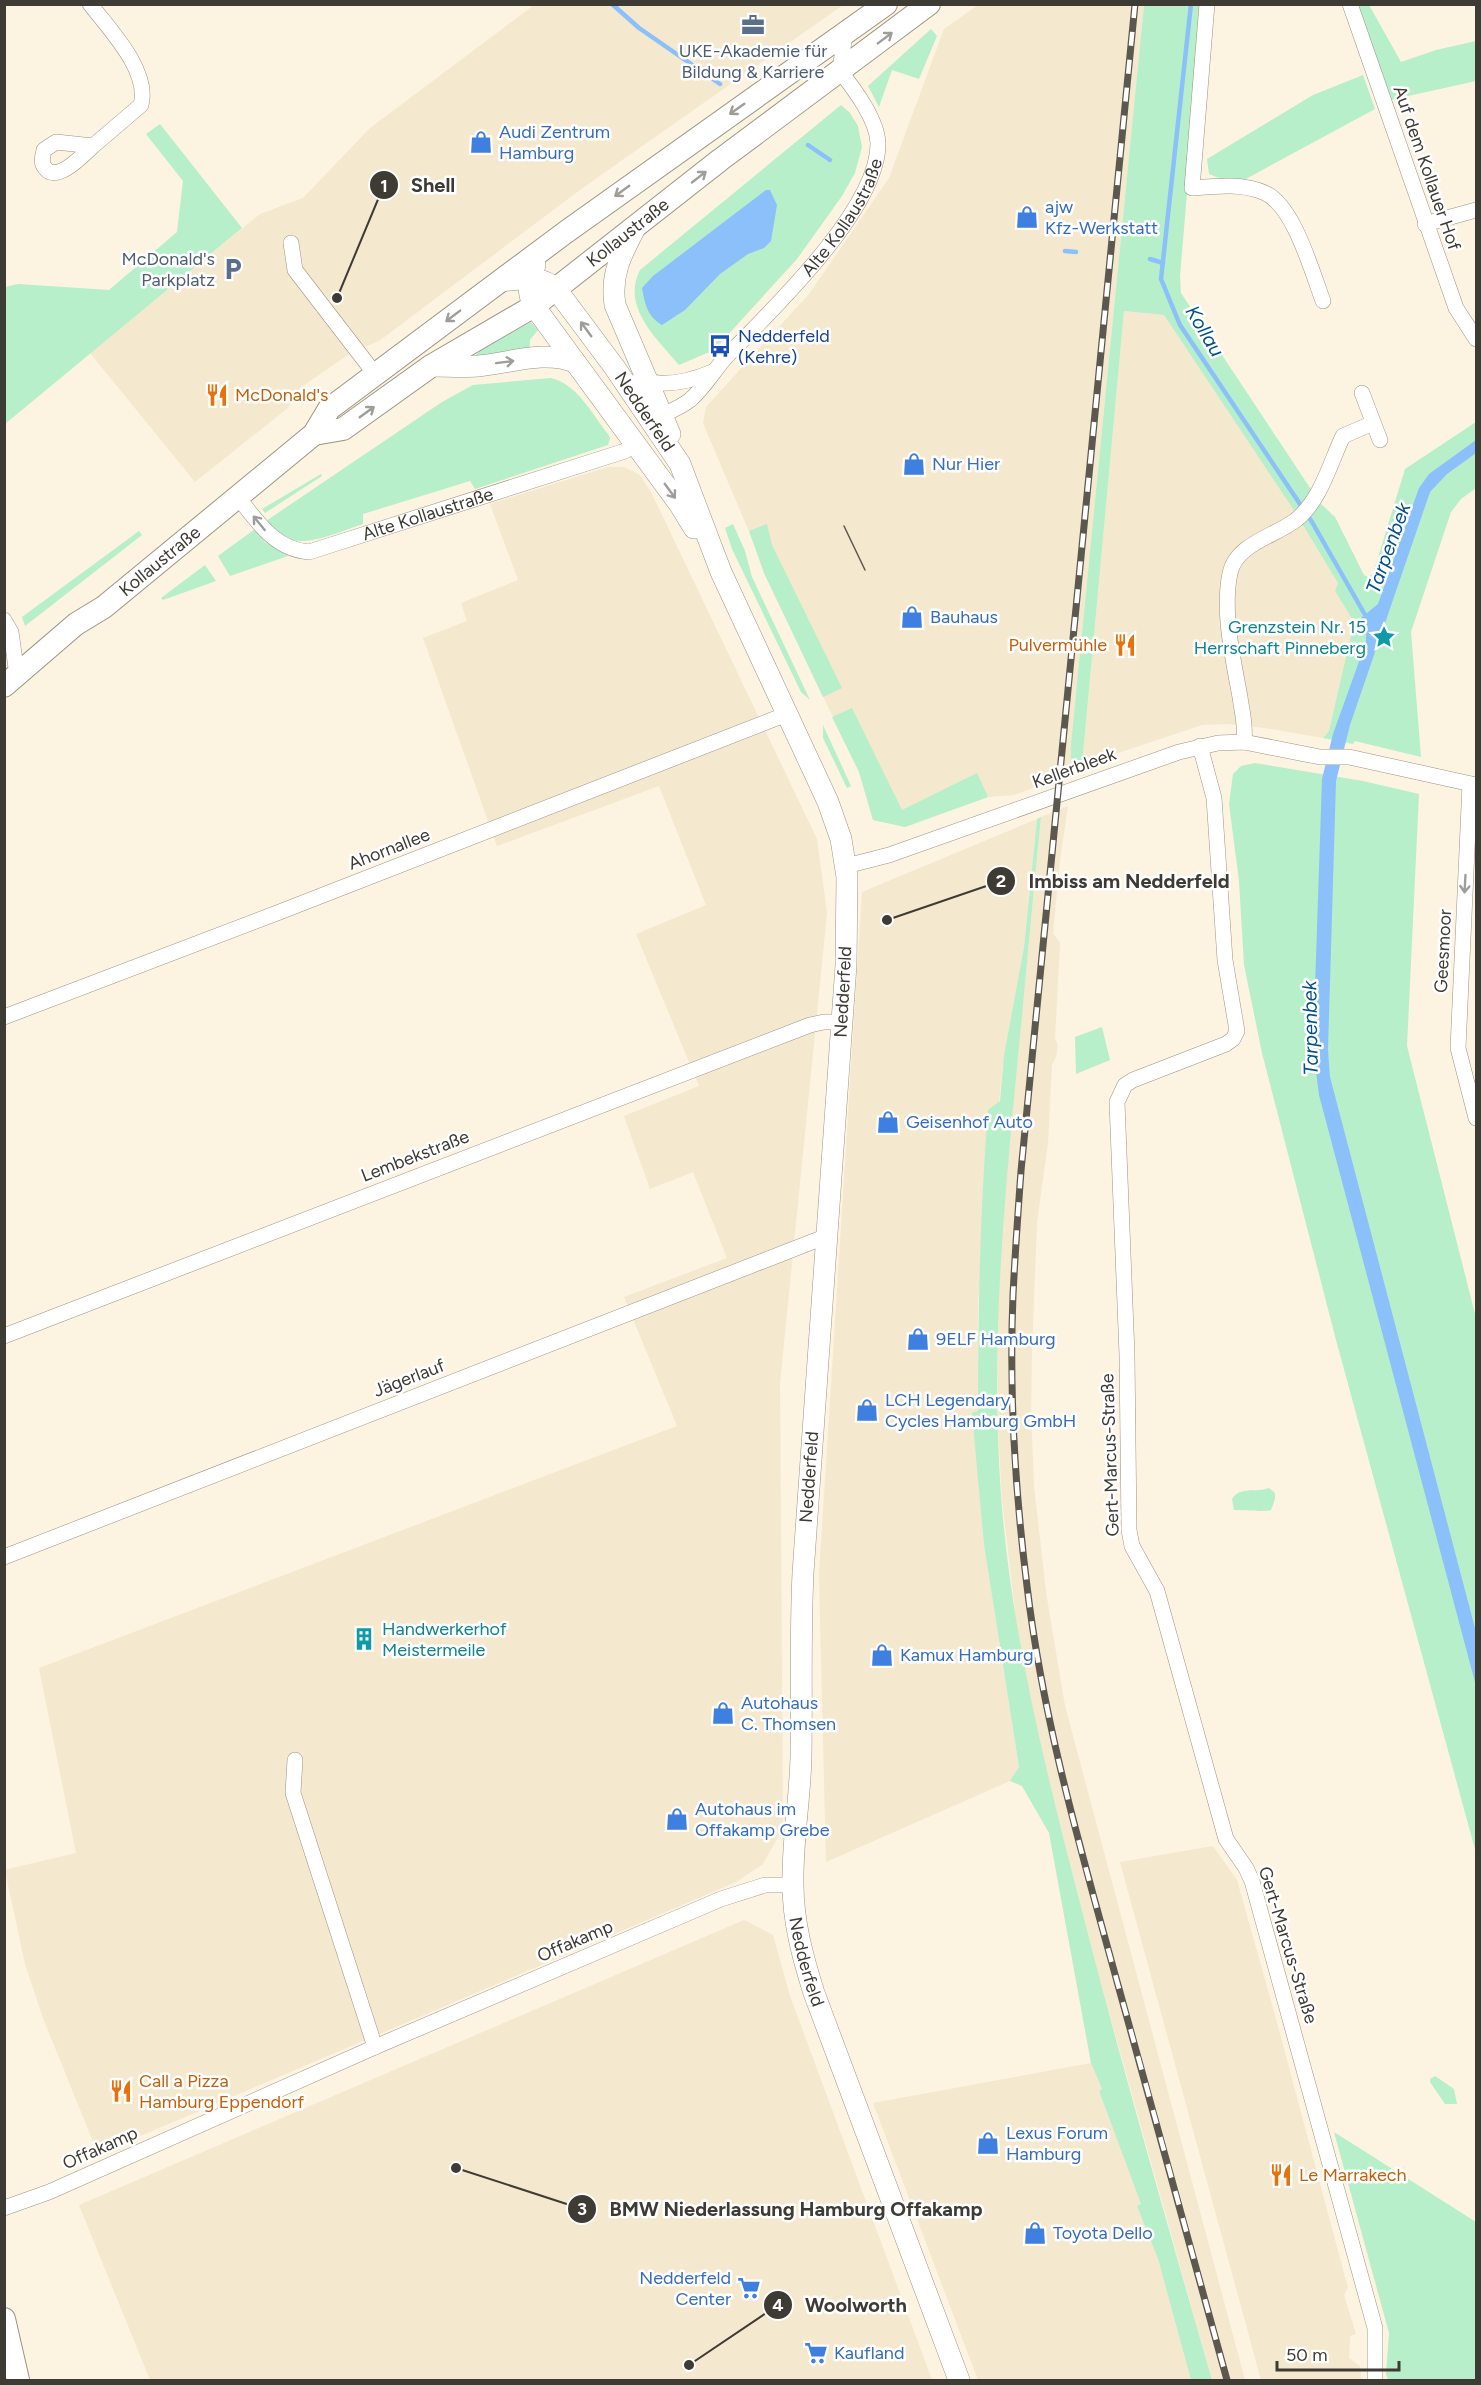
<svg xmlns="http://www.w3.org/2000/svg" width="1481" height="2385" font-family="Figtree,sans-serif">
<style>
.built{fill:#f4e8cf}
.green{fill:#b6efc9}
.water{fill:#8bc0fb}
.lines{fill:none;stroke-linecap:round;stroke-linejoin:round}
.stream{stroke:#8bc0fb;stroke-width:4.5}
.minor-casing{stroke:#9c9483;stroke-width:16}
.secondary-casing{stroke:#9c9483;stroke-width:22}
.primary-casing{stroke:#9c9483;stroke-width:24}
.minor{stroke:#fff;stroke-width:15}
.secondary{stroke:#fff;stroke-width:21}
.primary{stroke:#fff;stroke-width:22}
.tram{stroke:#5c584f;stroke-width:1.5}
.rail-casing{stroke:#5c584f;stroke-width:7}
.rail{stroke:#fff;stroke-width:4.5;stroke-dasharray:14;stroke-linecap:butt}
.oneway{stroke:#9e9d9a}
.labels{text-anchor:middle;stroke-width:5;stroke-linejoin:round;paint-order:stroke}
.service-label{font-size:18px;fill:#4e5e75;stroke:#fff}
.shop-label{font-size:18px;fill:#366cbe;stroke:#fff;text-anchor:start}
.street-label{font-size:18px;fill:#3e3b34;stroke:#fff}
.transit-label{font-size:18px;fill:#164399;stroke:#fff;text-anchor:start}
.food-label{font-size:18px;fill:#c56008;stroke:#fff;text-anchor:start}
.culture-label{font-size:18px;fill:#0d838f;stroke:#fff;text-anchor:end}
.water-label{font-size:20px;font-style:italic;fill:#035090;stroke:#fff}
.leader{fill:none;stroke:#3e3b34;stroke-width:2}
.callout-dot{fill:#3e3b34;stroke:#fff;stroke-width:2}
.mark-label{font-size:18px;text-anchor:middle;font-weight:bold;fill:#fff}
.callout-label{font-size:20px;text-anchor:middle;font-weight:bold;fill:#3e3b34;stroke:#fff;stroke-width:5;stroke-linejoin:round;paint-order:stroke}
</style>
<rect width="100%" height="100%" fill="#fcf3e0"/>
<path class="built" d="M 534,5 L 843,5 L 584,187 L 379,341 L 352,352 L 297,390 L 289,407 L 195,482 L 90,353 L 260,214 L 303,198 L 370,128 Z
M 978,5 L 1144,5 L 1071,744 L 1071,774 L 1014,795 L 988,797 L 905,827 L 873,820 L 859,771 L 764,573 L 756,548 L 703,423 L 706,407 L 809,294 L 889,178 L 944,29 Z
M 1124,311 L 1164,315 L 1295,512 L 1338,583 L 1335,591 L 1354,622 L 1329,731 L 1323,738 L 1265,728 L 1228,724 L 1202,725 L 1082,765 Z
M 608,467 L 624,467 L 640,475 L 652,494 L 817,839 L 827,913 L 780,1383 L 783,1828 L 763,1864 L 736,1882 L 98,2154 L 43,2018 L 25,1964 L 5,1871 L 4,1870 L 76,1853 L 39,1668 L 677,1426 L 624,1297 L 727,1258 L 693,1172 L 650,1189 L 624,1116 L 699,1086 L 636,934 L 706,905 L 659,786 L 497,846 L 423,638 L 467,621 L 461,603 L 518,580 L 490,504 Z
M 1068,806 L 1060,860 L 1053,934 L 1060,942 L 1055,1038 L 1058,1046 L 1056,1057 L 1052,1064 L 1048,1143 L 1037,1222 L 1032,1349 L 1031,1412 L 1034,1486 L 1046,1592 L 1065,1706 L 1245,2380 L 1212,2380 L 1098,1973 L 1049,1781 L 1019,1646 L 1002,1499 L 998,1430 L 997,1338 L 1000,1241 L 1041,817 Z
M 1037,819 L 1024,947 L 1004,1055 L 978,1301 L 978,1412 L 973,1413 L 984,1545 L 1019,1768 L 1010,1781 L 826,1862 L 819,1575 L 862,892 Z
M 1213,1846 L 1237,1880 L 1276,2019 L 1348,2288 L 1344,2295 L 1356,2334 L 1350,2336 L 1349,2358 L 1360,2366 L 1361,2380 L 1261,2380 L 1120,1862 Z
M 744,1920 L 773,1935 L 790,1996 L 932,2380 L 150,2380 L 79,2205 Z
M 1091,2063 L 1102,2089 L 1099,2091 L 1141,2204 L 1137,2206 L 1158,2259 L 1191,2380 L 978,2380 L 873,2103 Z"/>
<path class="green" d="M 1144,5 L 1203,5 L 1180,276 L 1181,293 L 1320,503 L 1335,517 L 1364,575 L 1368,577 L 1373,574 L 1405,469 L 1476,422 L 1476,488 L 1461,499 L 1451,512 L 1411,632 L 1421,757 L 1355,741 L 1353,744 L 1323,738 L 1329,731 L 1354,622 L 1335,591 L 1338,583 L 1295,512 L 1164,315 L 1124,311 L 1082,765 L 1071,774 L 1071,744 Z
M 1360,5 L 1369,5 L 1401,62 L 1436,50 L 1476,41 L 1476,81 L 1390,100 L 1359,8 Z
M 931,29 L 937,36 L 919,79 L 892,70 L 879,107 L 868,86 Z
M 1363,75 L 1375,109 L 1242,181 L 1224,180 L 1209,174 L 1207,159 L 1313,95 Z
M 841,105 L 850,113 L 858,126 L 862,147 L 855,173 L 842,196 L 797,259 L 714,350 L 679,365 C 657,339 621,307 640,270 Z
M 160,124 L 242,228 L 5,424 L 5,287 L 18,284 L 109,290 L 177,232 L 183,181 L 146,134 Z
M 531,322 L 538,330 L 530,340 L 530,351 L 476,356 L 477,352 Z
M 551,378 C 577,384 592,414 608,434 L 610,438 L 608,445 L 475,489 L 470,481 L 363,514 L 363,524 C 341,531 304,549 283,537 C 277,533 271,526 266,521 L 442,402 L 473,385 Z
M 321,474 L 322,476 L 265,513 L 262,509 Z
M 733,524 L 745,551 L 752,577 L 810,700 L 801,692 L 732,549 L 725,528 Z
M 767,524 L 772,545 L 842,688 L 823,697 L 764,573 L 749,531 Z
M 255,529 L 265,542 L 288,556 L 230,576 L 218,556 Z
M 139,531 L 142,535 L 25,626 L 22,617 Z
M 205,565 L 216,581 L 163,600 L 161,598 Z
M 852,708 L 902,810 L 977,773 L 988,797 L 905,827 L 873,820 L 859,772 L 832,717 Z
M 823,725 L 851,786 L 847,788 L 823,738 Z
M 1255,763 L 1363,781 L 1419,794 L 1407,1046 L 1476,1318 L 1476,1853 L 1336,1340 L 1262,1053 L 1244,965 L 1239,881 L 1229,804 L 1233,774 L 1241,766 Z
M 1041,817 C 1032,907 1024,997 1015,1088 C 1002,1225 991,1356 1001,1495 C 1011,1631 1044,1763 1078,1895 C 1119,2057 1166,2219 1212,2380 L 1191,2380 L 1158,2259 L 1137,2206 L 1141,2204 L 1099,2091 L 1102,2089 L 1091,2063 L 1049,1833 L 1022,1786 L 1010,1781 L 1019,1767 L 984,1545 L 972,1413 L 978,1411 C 978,1310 980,1211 988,1110 L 1000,1101 L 1004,1055 L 1024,947 L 1037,819 Z
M 1102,1027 L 1110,1060 L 1076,1074 L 1075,1037 Z
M 1269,1488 L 1275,1493 L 1275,1499 L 1271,1510 C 1264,1512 1243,1510 1234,1510 L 1232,1499 C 1240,1486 1256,1493 1269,1488 Z
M 1435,2076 L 1454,2089 L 1457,2104 L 1445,2104 L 1430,2082 L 1430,2079 Z
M 1334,2132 L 1476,2222 L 1476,2380 L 1388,2380 L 1386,2374 L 1389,2333 Z"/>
<path class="water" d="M 766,190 L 770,190 L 777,205 L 771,241 L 764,248 L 748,254 L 720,274 L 685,310 L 662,325 C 647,316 645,304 642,288 L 653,276 Z
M 1476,440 L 1476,453 L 1447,474 L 1430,492 L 1350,725 L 1336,781 L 1328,1050 L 1330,1077 L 1476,1632 L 1476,1686 L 1319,1095 L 1313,1047 L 1322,779 L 1333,734 L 1366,642 L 1366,632 L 1361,618 L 1378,604 L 1419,488 L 1429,474 Z"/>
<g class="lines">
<path class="stream" d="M 612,4 L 639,28 L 720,84
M 1191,4 L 1161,279 L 1180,325 L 1312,522 L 1368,620
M 808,145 L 830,160
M 1065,251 L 1076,252
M 1150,259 L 1163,263"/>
<g class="minor-casing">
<g id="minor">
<path d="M 90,4 C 110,30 150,71 141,105 L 93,146 L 56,142 L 44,150 C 43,156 40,162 45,168 C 57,184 84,154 93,146"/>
<path d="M 1207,4 L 1192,188 C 1216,186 1243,183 1265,193 C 1294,206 1312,272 1323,301"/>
<path d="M 1350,4 L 1456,308 L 1476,339"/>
<path d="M 1425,224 L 1476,210"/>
<path d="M 291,243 L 295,270 L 375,374"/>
<path d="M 639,380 C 664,387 689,382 712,372"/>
<path d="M 1362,393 L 1380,440"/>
<path id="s1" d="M 654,419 C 666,413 680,408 690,400 C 704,388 713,372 725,358 C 770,312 879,209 878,143 C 877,119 854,89 840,71 L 845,33"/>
<path id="s2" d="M 237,496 C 257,521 274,549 309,552 L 625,451 L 635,444"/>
<path d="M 4,620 L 11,632 L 17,675"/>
<path d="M 1244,742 C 1246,726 1242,712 1240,697 C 1233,658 1222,612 1230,573 C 1236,544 1275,536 1296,520 C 1321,500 1330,463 1343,436 L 1373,423"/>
<path d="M 1200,746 L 1214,798 L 1225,960 L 1237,1031 L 1233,1039 L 1226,1044 L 1133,1080 L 1125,1085 L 1117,1102 L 1127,1355 L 1129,1530 L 1132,1546 L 1157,1591 L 1226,1839 L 1246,1868 L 1252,1881 L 1375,2328 L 1375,2380"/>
<path d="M 1470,784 L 1458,1048 L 1476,1118"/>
<path d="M 846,866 L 889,855 L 1179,752 L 1218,743 L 1244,742 L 1320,757 L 1349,757 L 1476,785"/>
<path d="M 4,1017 L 277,913 L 787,714"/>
<path d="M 4,1336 L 810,1025 L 824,1022 L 842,1022"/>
<path d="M 4,1557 L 827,1236"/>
<path d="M 295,1760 L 293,1793 L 375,2047"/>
<path d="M 4,2208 L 49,2192 L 375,2047 L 721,1899 L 765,1885 L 793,1885"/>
</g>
</g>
<g class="secondary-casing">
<g id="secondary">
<path d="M 636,226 C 622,253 610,274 615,305 L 670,434"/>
<path d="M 535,265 C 529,281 526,290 534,306 L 680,505 L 694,528"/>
<path id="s3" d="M 500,281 C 521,279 539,274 556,289 L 615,368 L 680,464 L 721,572 L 828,802 L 841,839 L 847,877 L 846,965 L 803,1573 C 800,1635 802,1696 801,1757 C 800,1800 792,1842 793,1885 C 793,1922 803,1958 814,1993 L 959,2380"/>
<path d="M 431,366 C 447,366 462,367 478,366 C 511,363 544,350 575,362"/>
</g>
</g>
<g class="primary-casing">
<g id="primary">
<path id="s4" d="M 314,434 L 343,429 L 431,366 L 534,306 L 720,160 L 929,4"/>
<path id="s5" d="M 4,686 L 76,624 L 104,607 L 314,434 L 329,409 L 566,232 L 886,4"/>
<path d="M 4,2319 L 18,2380"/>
</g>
</g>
<use href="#minor" class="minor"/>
<use href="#secondary" class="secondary"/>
<use href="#primary" class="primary"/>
<path class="tram" d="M 844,526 L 865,570"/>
<g class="rail-casing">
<path id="rail" d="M 1135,4 L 1021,1171 C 1018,1212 1015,1254 1013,1295 C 1009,1392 1015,1490 1027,1586 C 1043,1722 1082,1854 1118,1985 C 1155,2117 1191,2249 1227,2380"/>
</g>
<use href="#rail" class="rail"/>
</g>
<defs><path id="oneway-shaft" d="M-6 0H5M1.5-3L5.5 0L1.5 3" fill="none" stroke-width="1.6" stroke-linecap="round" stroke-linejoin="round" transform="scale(1.5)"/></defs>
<g class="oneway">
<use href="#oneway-shaft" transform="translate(885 38) rotate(-37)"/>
<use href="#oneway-shaft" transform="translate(737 109) rotate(145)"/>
<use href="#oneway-shaft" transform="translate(699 177) rotate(-38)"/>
<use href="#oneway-shaft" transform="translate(622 191) rotate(144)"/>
<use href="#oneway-shaft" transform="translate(453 316) rotate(143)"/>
<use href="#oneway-shaft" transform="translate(586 329) rotate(-126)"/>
<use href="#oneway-shaft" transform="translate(505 362) rotate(-7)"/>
<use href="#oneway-shaft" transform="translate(367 412) rotate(-36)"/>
<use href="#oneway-shaft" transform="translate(670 491) rotate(54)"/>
<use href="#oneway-shaft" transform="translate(259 523) rotate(-129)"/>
<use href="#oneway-shaft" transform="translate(1465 884) rotate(93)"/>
</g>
<defs>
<g id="office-bare" transform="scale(1.8)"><path d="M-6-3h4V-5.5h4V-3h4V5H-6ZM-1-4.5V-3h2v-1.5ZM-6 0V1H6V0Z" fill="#5c6f8a" stroke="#fff" stroke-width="2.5" paint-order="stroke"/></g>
<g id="shop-bare" transform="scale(1.8)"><path d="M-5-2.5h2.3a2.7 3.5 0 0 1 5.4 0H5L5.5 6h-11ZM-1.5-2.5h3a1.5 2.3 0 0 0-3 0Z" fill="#3f7fe0" stroke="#fff" stroke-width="2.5" paint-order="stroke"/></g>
<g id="parking-bare" transform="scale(1.8)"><path d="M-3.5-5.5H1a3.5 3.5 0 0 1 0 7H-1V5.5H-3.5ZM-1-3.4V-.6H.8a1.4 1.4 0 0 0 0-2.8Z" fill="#5c6f8a" stroke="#fff" stroke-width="2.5" paint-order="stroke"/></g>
<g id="bus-bare" transform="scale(1.8)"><path d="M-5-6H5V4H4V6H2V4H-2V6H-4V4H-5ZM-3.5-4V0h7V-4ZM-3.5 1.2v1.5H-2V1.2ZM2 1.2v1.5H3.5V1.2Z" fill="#1a4fb4" stroke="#fff" stroke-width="2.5" paint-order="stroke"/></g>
<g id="restaurant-bare" transform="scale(1.8)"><path d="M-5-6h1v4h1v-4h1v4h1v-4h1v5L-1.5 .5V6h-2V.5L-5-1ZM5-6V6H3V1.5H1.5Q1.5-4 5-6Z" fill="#e8710a" stroke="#fff" stroke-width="2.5" paint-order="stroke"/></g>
<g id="sight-bare" transform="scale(1.8)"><path d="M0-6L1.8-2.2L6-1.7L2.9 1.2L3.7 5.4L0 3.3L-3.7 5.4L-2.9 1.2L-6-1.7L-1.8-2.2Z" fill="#0f9aa8" stroke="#fff" stroke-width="2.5" paint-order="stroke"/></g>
<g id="building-bare" transform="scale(1.8)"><path d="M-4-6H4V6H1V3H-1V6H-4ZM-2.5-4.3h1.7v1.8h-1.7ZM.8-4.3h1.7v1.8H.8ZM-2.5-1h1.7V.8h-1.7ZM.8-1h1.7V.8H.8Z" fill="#0f9aa8" stroke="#fff" stroke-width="2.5" paint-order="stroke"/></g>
<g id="supermarket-bare" transform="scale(1.8)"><path d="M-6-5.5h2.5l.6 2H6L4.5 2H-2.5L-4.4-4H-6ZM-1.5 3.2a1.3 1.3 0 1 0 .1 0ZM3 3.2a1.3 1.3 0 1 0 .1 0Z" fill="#3f7fe0" stroke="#fff" stroke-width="2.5" paint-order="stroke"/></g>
</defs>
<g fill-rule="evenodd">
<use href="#office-bare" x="753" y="25"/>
<use href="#shop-bare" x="481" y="142"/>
<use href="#shop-bare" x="1027" y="217"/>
<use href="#parking-bare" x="233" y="269"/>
<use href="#bus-bare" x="720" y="346"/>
<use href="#restaurant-bare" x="217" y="395"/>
<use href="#shop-bare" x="914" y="464"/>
<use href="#shop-bare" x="912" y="617"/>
<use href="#sight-bare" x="1384" y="637"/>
<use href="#restaurant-bare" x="1125" y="645"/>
<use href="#shop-bare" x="888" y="1122"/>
<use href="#shop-bare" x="918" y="1339"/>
<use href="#shop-bare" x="867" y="1410"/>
<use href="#building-bare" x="364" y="1639"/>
<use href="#shop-bare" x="882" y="1655"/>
<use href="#shop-bare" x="723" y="1713"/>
<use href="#shop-bare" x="677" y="1819"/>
<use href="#restaurant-bare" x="121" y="2091"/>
<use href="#shop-bare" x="988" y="2143"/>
<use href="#restaurant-bare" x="1281" y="2175"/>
<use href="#shop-bare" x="1035" y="2233"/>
<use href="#supermarket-bare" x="749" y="2288"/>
<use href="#supermarket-bare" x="816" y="2353"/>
</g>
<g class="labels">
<g class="service-label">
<text x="753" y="57">UKE-Akademie für<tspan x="753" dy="21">Bildung &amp; Karriere</tspan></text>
<text x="215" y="265" text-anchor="end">McDonald's<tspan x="215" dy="21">Parkplatz</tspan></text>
</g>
<g class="shop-label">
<text x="499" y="138">Audi Zentrum<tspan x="499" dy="21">Hamburg</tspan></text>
<text x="1045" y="213">ajw<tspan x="1045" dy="21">Kfz-Werkstatt</tspan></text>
<text x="932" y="470">Nur Hier</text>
<text x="930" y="623">Bauhaus</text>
<text x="906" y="1128">Geisenhof Auto</text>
<text x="936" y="1345">9ELF Hamburg</text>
<text x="885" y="1406">LCH Legendary<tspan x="885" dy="21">Cycles Hamburg GmbH</tspan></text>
<text x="900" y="1661">Kamux Hamburg</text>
<text x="741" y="1709">Autohaus<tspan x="741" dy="21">C. Thomsen</tspan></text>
<text x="695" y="1815">Autohaus im<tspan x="695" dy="21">Offakamp Grebe</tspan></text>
<text x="1006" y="2139">Lexus Forum<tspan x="1006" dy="21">Hamburg</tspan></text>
<text x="1053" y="2239">Toyota Dello</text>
<text x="731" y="2284" text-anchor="end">Nedderfeld<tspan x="731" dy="21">Center</tspan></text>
<text x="834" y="2359">Kaufland</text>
</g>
<g class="street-label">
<text transform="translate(1427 168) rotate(71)" y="6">Auf dem Kollauer Hof</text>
<text dy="6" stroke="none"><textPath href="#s1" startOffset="280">Alte Kollaustraße</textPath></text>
<text dy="6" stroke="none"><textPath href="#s4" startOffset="376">Kollaustraße</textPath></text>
<text dy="6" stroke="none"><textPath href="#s3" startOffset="210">Nedderfeld</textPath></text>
<text dy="6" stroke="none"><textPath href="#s2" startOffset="219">Alte Kollaustraße</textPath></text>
<text dy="6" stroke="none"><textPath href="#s5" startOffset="200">Kollaustraße</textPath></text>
<text transform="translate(1074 768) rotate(-20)" y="6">Kellerbleek</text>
<text transform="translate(389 849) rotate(-21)" y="6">Ahornallee</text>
<text transform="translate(1443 951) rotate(-87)" y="6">Geesmoor</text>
<text transform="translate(843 992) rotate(-87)" y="6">Nedderfeld</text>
<text transform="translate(415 1156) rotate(-21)" y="6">Lembekstraße</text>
<text transform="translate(409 1378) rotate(-21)" y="6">Jägerlauf</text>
<text transform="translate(1110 1455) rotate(-92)" y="6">Gert-Marcus-Straße</text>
<text transform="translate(809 1477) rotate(-86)" y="6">Nedderfeld</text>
<text transform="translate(575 1941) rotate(-23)" y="6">Offakamp</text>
<text transform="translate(1288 1945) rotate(73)" y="6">Gert-Marcus-Straße</text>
<text dy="6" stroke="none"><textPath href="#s3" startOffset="1808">Nedderfeld</textPath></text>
<text transform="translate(100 2148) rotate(-24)" y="6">Offakamp</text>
</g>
<g class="transit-label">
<text x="738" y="342">Nedderfeld<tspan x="738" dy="21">(Kehre)</tspan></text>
</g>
<g class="food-label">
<text x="235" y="401">McDonald's</text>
<text x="1107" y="651" text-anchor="end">Pulvermühle</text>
<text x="139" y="2087">Call a Pizza<tspan x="139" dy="21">Hamburg Eppendorf</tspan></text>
<text x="1299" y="2181">Le Marrakech</text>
</g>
<g class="culture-label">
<text x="1366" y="633">Grenzstein Nr. 15<tspan x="1366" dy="21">Herrschaft Pinneberg</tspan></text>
<text x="382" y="1635" text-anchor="start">Handwerkerhof<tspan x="382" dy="21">Meistermeile</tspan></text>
</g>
<g class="water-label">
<text transform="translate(1205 331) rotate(59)" y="7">Kollau</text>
<text transform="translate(1388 548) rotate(-70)" y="7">Tarpenbek</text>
<text transform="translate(1310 1028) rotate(-91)" y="7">Tarpenbek</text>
</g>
</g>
<path class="leader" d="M337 298L384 185M887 920L1001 881M456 2168L582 2209M689 2365L778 2305"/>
<g class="callout-dot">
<circle cx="337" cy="298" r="6"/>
<circle cx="887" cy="920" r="6"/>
<circle cx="456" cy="2168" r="6"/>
<circle cx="689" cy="2365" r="6"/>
<circle cx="384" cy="185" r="15"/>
<circle cx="1001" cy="881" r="15"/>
<circle cx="582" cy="2209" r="15"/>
<circle cx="778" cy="2305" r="15"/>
</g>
<g class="mark-label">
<text x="384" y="192">1</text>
<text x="1001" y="887">2</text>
<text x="582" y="2215">3</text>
<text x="778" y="2311">4</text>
</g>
<g class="callout-label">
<text x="433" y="192">Shell</text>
<text x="1129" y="888">Imbiss am Nedderfeld</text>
<text x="796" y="2216">BMW Niederlassung Hamburg Offakamp</text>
<text x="856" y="2312">Woolworth</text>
</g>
<rect width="1481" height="2385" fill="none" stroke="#3e3b34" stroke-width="12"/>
<path d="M1277 2361v9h122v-9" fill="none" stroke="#3e3b34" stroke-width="3"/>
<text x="1286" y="2361" font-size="18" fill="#3e3b34" stroke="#ffffff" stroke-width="4.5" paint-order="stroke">50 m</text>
</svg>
